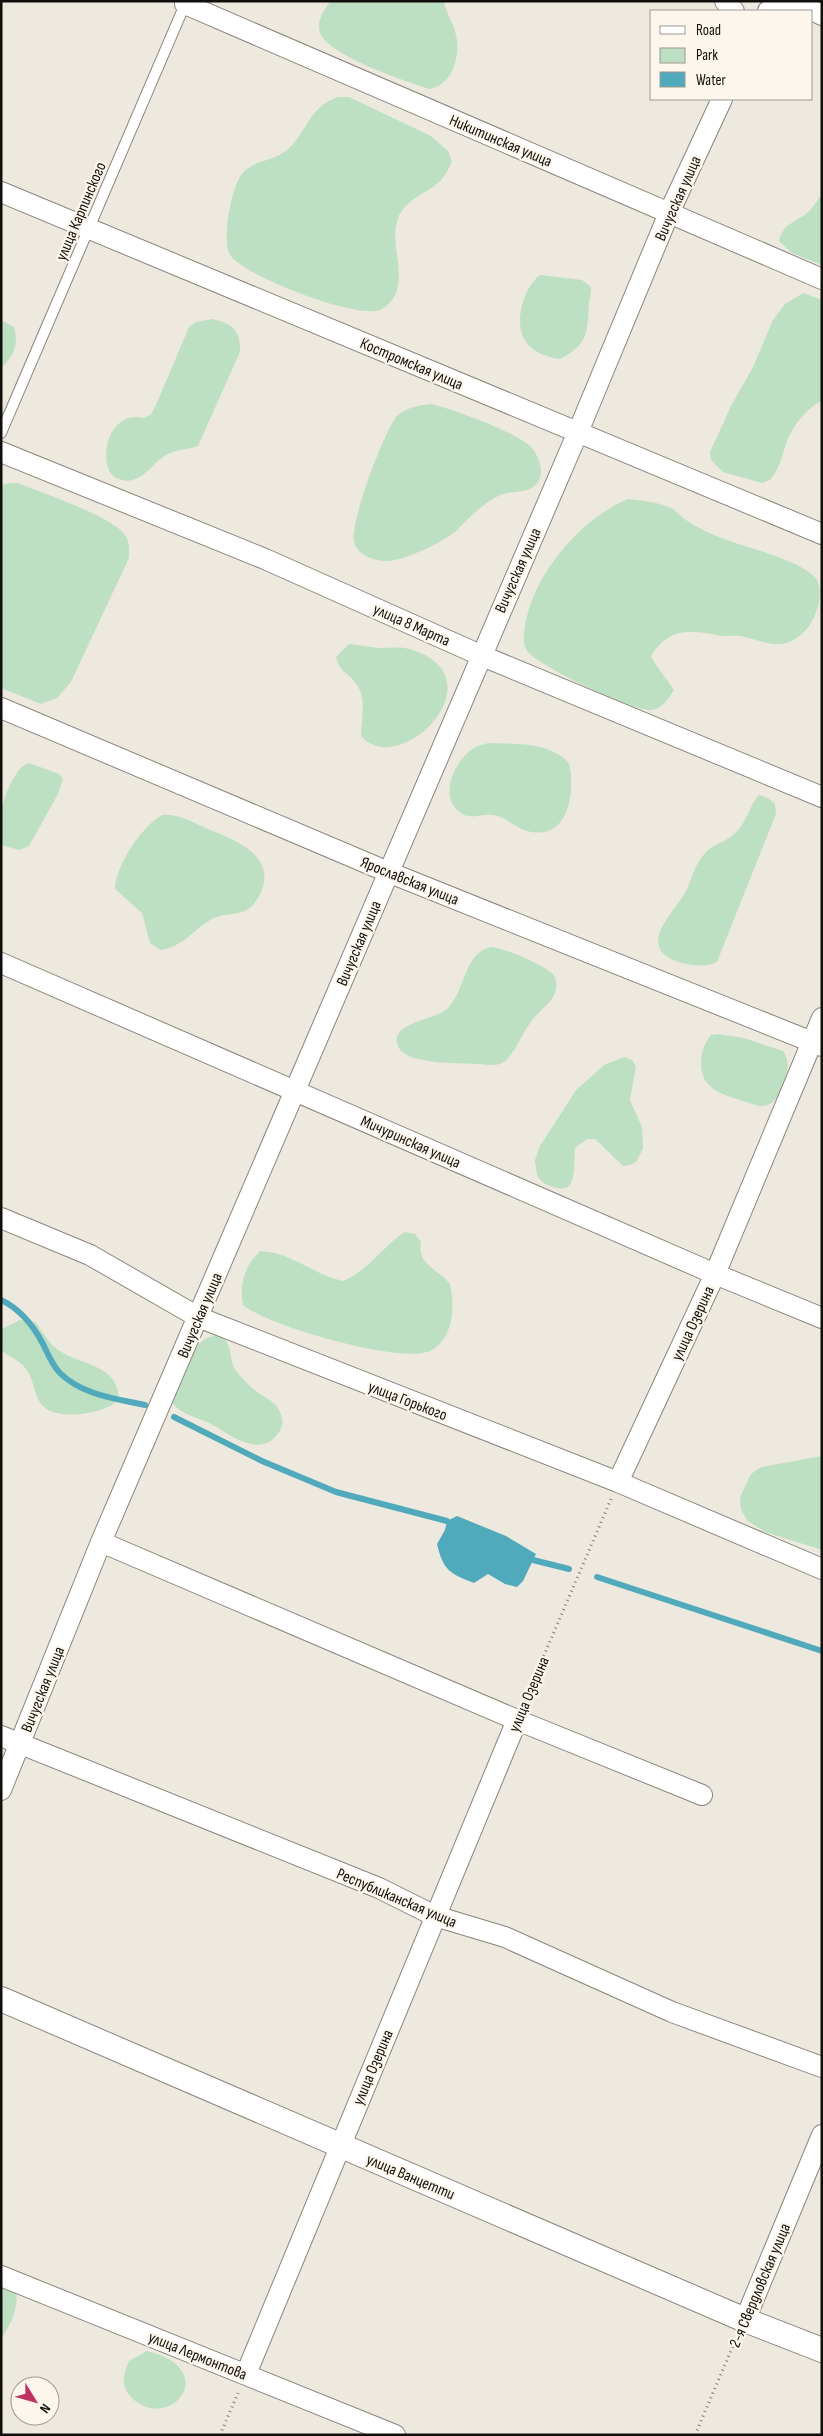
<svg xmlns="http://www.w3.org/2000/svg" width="823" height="2436" font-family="'Sofia Sans Condensed',sans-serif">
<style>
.green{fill:#bee0c2}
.water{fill:#51a9bc}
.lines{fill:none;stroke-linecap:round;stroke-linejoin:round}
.stream{stroke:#51a9bc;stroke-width:6}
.service-casing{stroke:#8a857c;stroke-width:12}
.minor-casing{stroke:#8a857c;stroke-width:22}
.tertiary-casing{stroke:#8a857c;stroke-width:26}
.path{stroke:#807d76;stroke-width:3;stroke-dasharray:1 4;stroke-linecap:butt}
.service{stroke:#fff;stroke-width:10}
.minor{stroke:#fff;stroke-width:20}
.tertiary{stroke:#fff;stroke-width:24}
.labels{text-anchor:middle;stroke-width:4.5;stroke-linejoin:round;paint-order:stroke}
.street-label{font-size:16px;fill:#110f0c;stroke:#fcf6ec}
</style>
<rect width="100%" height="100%" fill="#eee9df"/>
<path class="green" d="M 331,1 L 444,1 C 446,14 454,23 456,35 C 461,56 452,86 429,89 C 405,81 329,56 320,33 C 316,22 324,9 331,1 Z
M 338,97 L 349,97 L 431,136 L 448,151 L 452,162 C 448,170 444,178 437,184 C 423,195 402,201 397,222 C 389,250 414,289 382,309 C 362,322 242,275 230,255 C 221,241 232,187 241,175 C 253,159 273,162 287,150 C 307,133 309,106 338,97 Z
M 822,193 L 822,265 L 792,253 L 779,241 C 783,224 794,223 807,213 C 813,208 818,200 822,193 Z
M 540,275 L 582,280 L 591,287 C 591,293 590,298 589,303 C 587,333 589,344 560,359 C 549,358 532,352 526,342 C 513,324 523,288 540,275 Z
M 803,293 L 822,300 L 822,401 C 807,407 793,426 787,441 C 782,455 780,469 770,480 L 762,483 L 723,472 L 711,460 L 710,452 L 731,406 L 753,367 L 773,320 L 785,304 Z
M 212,319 C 232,323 241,330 240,352 L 198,446 C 188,450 177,449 168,454 C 150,463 141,489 116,478 C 97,469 105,409 144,418 L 151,414 L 156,405 L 189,327 L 196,322 Z
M 1,320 L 14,327 C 19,344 14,356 1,368 Z
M 431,404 C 453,409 516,432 531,447 C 537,453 541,464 541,472 C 541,478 538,484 533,487 C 523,494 511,490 500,495 C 482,504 471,516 457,530 C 445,541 404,561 388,561 C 376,562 357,555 354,542 C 350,521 383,435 396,417 C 404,408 419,405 431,404 Z
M 10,483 L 18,483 C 42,493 112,516 125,535 C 130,542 129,550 129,558 L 71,682 L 57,698 L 41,704 L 1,688 L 1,485 Z
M 627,499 C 641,500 658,502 671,508 C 677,511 681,517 686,520 C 703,532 726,540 745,546 C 763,552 807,564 817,580 C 823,593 818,611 811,623 C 805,633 793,643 781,644 C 767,645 752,638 740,636 C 732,635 724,637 717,635 C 687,630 669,628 651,656 C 657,669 667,678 674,690 C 669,698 663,708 652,710 C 635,713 537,665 527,651 C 522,643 524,633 525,625 C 535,572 579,521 627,499 Z
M 349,644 C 359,645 369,647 379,648 C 391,648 402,646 413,650 C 500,679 400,781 361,736 C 361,719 367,700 357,685 C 350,673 340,674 336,657 Z
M 488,743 C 515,744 550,742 569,763 C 576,793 568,842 527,831 C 515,828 505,816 493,815 C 480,813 469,822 457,810 C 440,793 455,762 471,750 C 476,746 482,745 488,743 Z
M 29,763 L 59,774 L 63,779 L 58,794 L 29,846 L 19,850 L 1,845 C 1,835 0,823 1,813 C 3,799 15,766 29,763 Z
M 759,795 L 768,798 L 775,804 L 776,814 L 717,962 C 703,968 687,966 673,960 C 638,944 674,912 685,893 C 692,880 694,864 706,852 C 715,843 729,841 737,831 C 747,821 749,806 759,795 Z
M 162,815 C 178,813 194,823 208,829 C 231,839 269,851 264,883 C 262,892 258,900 251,907 C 240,917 225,912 212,919 C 194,929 183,947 161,950 L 150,943 L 142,913 L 115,889 C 116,865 141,827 162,815 Z
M 491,947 C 505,948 541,964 552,973 C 556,977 557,982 556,987 C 556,1000 541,1009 534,1018 C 523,1030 518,1049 506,1060 C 501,1065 495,1065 488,1065 C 468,1062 406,1067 398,1046 C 388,1022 436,1020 447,1009 C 466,991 463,953 491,947 Z
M 718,1034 L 744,1038 L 783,1051 C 790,1061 788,1069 785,1080 C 783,1089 777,1101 768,1105 C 761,1108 753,1104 746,1102 C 724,1095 701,1090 701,1064 C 701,1052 704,1044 711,1035 Z
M 624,1057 L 632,1060 L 636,1066 L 630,1100 L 642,1127 L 643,1149 L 636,1162 L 630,1165 L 623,1166 L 595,1139 L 587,1139 L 575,1148 C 573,1160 579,1194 557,1188 C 548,1186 542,1183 537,1176 L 535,1160 L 540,1146 L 576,1090 L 604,1065 Z
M 405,1232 L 415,1234 L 421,1242 C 417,1265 437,1268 450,1284 C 455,1305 454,1337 432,1350 C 405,1366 268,1326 243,1305 C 239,1283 245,1266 260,1251 C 291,1252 314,1275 343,1281 C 368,1271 383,1246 405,1232 Z
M 20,1320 L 35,1322 C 44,1332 48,1344 60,1351 C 83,1366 117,1364 119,1399 C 107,1414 59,1421 44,1407 C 33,1397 35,1380 26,1369 C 20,1360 9,1357 1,1350 L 1,1329 Z
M 216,1335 C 235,1339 227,1360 237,1372 C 243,1379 249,1386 256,1391 C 263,1397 275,1401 279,1410 C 283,1418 284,1425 279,1432 C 260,1461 229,1433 209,1423 C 194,1416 179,1414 170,1400 C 175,1391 181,1382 185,1372 C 193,1353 194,1341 216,1335 Z
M 822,1456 L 822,1550 L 765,1532 L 748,1521 L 741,1510 L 740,1497 L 751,1474 L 761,1467 Z
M 1,2279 L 16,2290 C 19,2308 11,2324 1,2339 Z
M 147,2351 C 225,2370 167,2436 130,2396 C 120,2385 124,2373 129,2361 Z"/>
<path class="water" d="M 457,1516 L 506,1536 L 536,1554 L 523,1581 L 517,1587 L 505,1584 L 488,1574 L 474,1583 C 450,1574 443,1570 437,1544 L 445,1530 L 447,1521 Z"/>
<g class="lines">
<path class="stream" d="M 1,1300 C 20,1309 33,1325 43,1344 C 48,1354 52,1365 60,1373 C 82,1395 117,1399 145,1405
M 174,1417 L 262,1461 L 336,1492 L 447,1521
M 533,1560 L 569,1569
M 597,1577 L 822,1651"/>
<g class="service-casing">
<path id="service" d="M 1,433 L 186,2"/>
</g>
<g class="minor-casing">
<path id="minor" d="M 725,1 L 734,11
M 185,4 L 822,279
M 768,11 C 786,0 803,5 822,15
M 1,192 L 822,534
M 1,452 L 265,559 L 480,655 L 822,797
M 1,708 L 388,872 L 822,1046
M 1,963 L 715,1274 L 822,1318
M 1,1218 L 90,1255 L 198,1317 L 618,1482 L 822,1569
M 618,1482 L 715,1274 L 822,1018
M 101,1542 L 517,1720 L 702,1795
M 1,1736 L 379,1888 L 435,1916 L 505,1937 L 672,2012 L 822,2067
M 1,1790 L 101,1542 L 578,432 L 669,213 L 722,99
M 1,2276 L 395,2435
M 745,2320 L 822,2135
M 246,2374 L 517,1720"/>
</g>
<g class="tertiary-casing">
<path id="tertiary" d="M 1,1999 L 745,2320 L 822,2350"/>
</g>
<path class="path" d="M 524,1702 L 611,1499
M 220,2435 L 238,2393
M 695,2435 L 736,2339"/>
<use href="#service" class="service"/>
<use href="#minor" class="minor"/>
<use href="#tertiary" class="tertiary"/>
</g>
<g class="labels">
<g class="street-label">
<text transform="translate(501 140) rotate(23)" y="6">Никитинская улица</text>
<text transform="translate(677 198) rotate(-66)" y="6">Вичугская улица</text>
<text transform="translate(80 211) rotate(-67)" y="6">улица Карпинского</text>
<text transform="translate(412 363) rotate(23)" y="6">Костромская улица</text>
<text transform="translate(517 570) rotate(-66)" y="6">Вичугская улица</text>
<text transform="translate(412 624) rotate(24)" y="6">улица 8 Марта</text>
<text transform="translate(410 880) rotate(22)" y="6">Ярославская улица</text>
<text transform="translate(358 943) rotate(-67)" y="6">Вичугская улица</text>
<text transform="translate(411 1141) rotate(24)" y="6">Мичуринская улица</text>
<text transform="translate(199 1315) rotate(-67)" y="6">Вичугская улица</text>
<text transform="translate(692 1323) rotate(-65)" y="6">улица Озерина</text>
<text transform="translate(408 1400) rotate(21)" y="6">улица Горького</text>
<text transform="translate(42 1689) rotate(-68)" y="6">Вичугская улица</text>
<text transform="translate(528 1694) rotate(-67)" y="6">улица Озерина</text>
<text transform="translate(397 1897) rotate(23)" y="6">Республиканская улица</text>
<text transform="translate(372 2067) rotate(-67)" y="6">улица Озерина</text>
<text transform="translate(411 2176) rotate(23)" y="6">улица Ванцетти</text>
<text transform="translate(759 2285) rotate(-67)" y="6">2-я Свердловская улица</text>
<text transform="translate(198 2355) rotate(22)" y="6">улица Лермонтова</text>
</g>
</g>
<rect width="823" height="2436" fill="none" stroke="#110f0c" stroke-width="5"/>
<rect x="650" y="10" width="162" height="90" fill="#fcf6ec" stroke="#9e9a92"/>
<rect x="660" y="26" width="25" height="8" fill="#ffffff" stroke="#9e9a92"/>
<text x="696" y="35" font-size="15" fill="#110f0c">Road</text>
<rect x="660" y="48" width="25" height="15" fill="#bee0c2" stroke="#9e9a92"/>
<text x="696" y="60" font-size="15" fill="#110f0c">Park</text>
<rect x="660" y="72" width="25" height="15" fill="#51a9bc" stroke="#9e9a92"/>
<text x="696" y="85" font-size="15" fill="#110f0c">Water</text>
<g transform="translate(35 2401) rotate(127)"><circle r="24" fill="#fcf6ec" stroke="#9e9a92"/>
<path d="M0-4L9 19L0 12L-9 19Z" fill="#be3163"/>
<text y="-8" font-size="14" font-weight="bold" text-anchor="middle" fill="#110f0c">N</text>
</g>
</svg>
